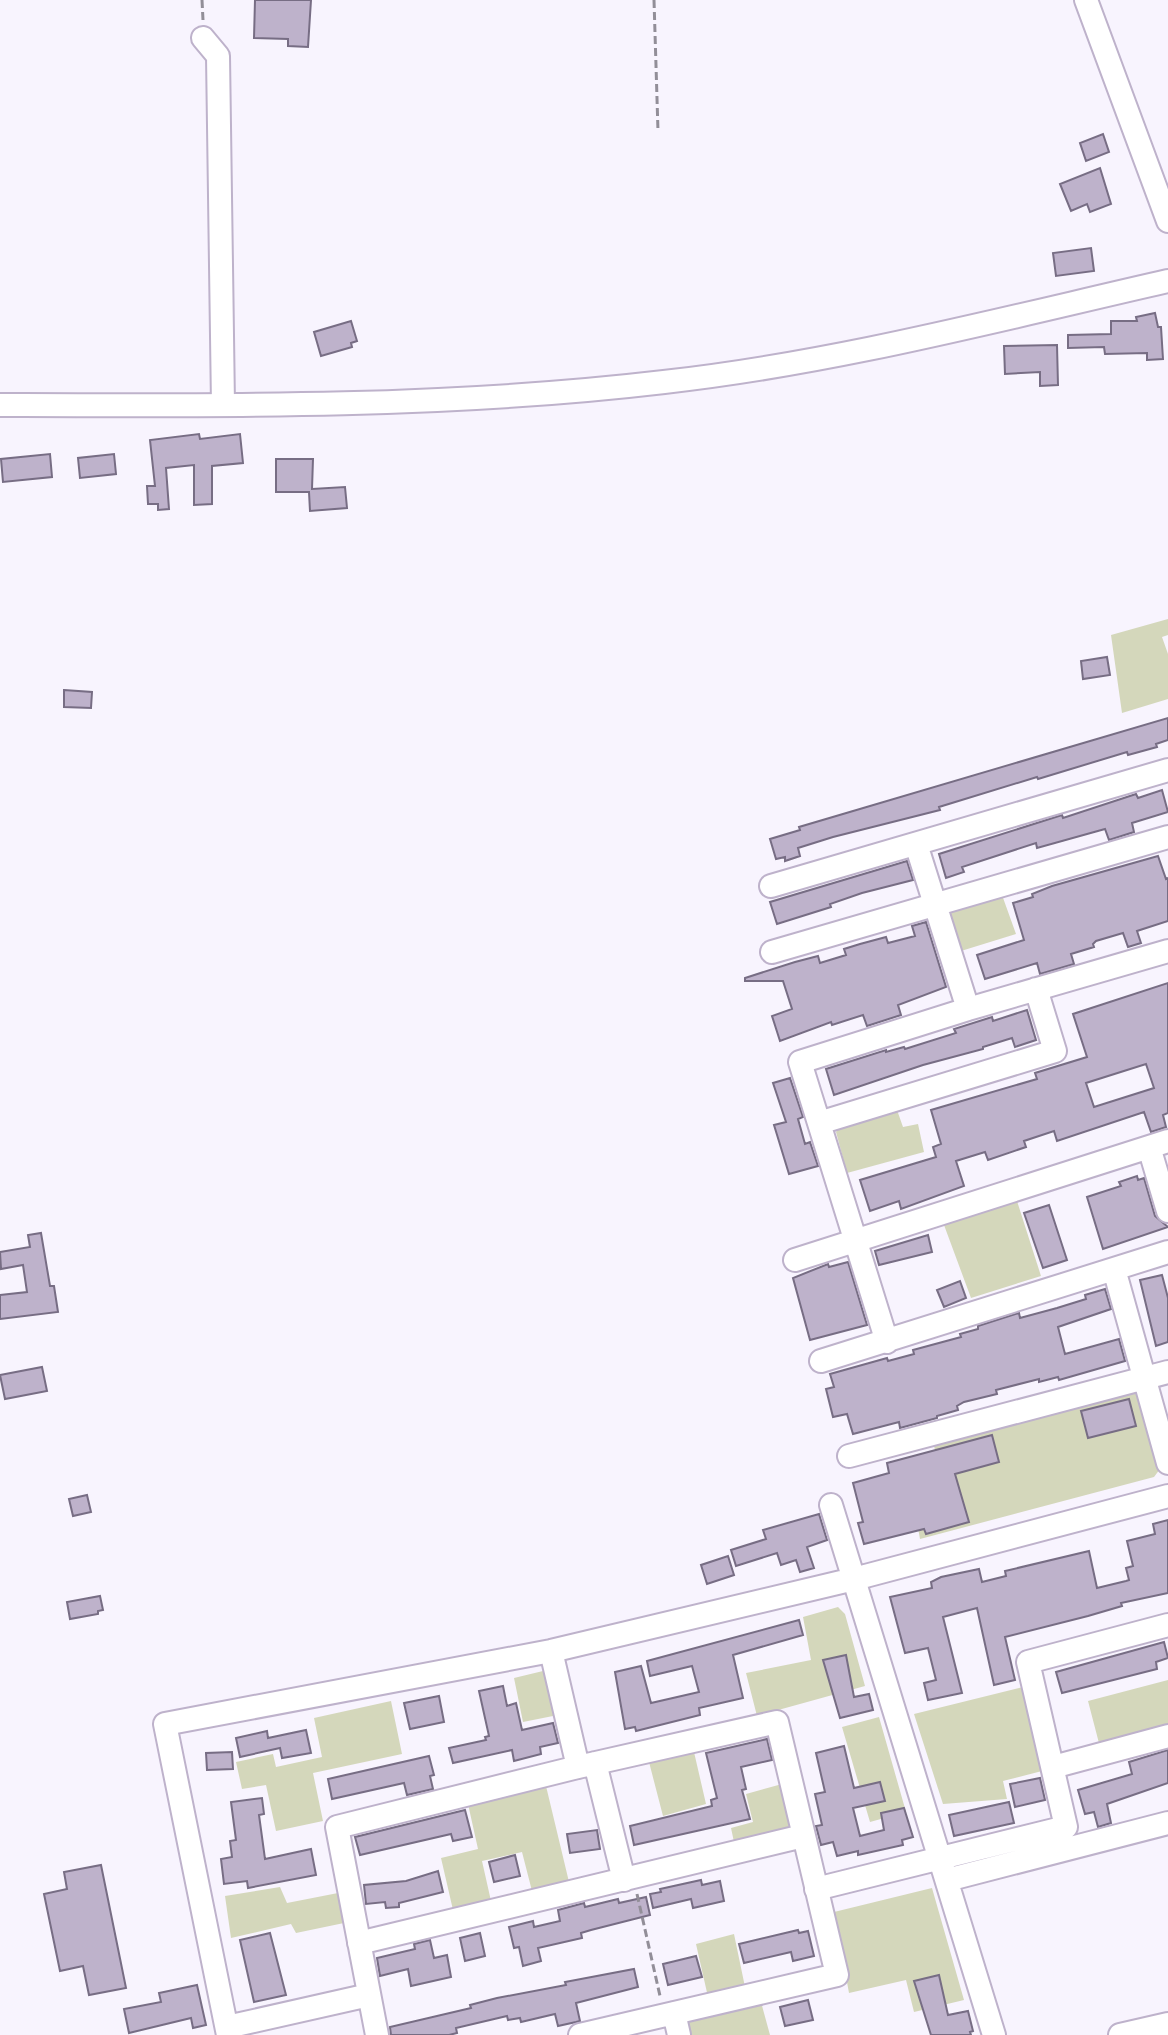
<svg xmlns="http://www.w3.org/2000/svg" width="1168" height="2035" font-family="'Crimson Pro',serif">
<style>
.green{fill:#d4d7bb}
.building{fill:#beb2cb;stroke:#776d84;stroke-width:2;fill-rule:evenodd}
.lines{fill:none;stroke-linecap:round;stroke-linejoin:round}
.minor-casing{stroke:#beb2cb;stroke-width:26}
.path{stroke:#928e98;stroke-width:3;stroke-dasharray:8 4;stroke-linecap:butt}
.minor{stroke:#fff;stroke-width:22}
</style>
<rect width="100%" height="100%" fill="#f8f4fe"/>
<path class="green" d="M 1168,619 L 1168,635 L 1162,637 L 1168,654 L 1168,699 L 1122,713 L 1111,635 Z
M 1002,895 L 1016,934 L 961,951 L 950,915 L 954,909 Z
M 897,1110 L 903,1127 L 918,1124 L 924,1152 L 847,1173 L 836,1132 L 841,1125 Z
M 1017,1201 L 1041,1276 L 971,1298 L 944,1225 Z
M 1134,1393 L 1141,1398 L 1160,1469 L 1154,1477 L 920,1539 L 913,1500 L 945,1490 L 934,1446 Z
M 838,1607 L 845,1614 L 865,1686 L 757,1716 L 746,1673 L 811,1660 L 803,1617 Z
M 543,1671 L 551,1679 L 558,1715 L 523,1722 L 514,1678 Z
M 1168,1680 L 1168,1728 L 1100,1747 L 1088,1701 Z
M 1023,1687 L 1042,1771 L 1003,1781 L 1007,1799 L 943,1804 L 914,1714 Z
M 391,1701 L 402,1754 L 313,1773 L 323,1821 L 276,1831 L 266,1785 L 242,1789 L 236,1762 L 273,1754 L 276,1767 L 322,1757 L 314,1718 Z
M 879,1717 L 906,1812 L 870,1822 L 842,1727 Z
M 694,1752 L 706,1804 L 663,1816 L 649,1762 Z
M 782,1784 L 793,1826 L 734,1842 L 731,1828 L 753,1822 L 746,1794 Z
M 546,1786 L 569,1882 L 532,1891 L 522,1852 L 482,1861 L 491,1901 L 453,1910 L 441,1858 L 478,1849 L 468,1804 Z
M 280,1887 L 287,1903 L 338,1893 L 344,1923 L 296,1933 L 291,1924 L 231,1938 L 225,1896 Z
M 932,1888 L 964,2000 L 914,2012 L 906,1980 L 849,1993 L 834,1912 Z
M 734,1934 L 745,1987 L 708,1997 L 696,1944 Z
M 761,2002 L 770,2035 L 685,2035 L 684,2029 L 690,2020 Z"/>
<path class="building" d="M 255,0 L 311,0 L 308,47 L 288,46 L 288,39 L 254,38 Z
M 1103,134 L 1109,152 L 1086,161 L 1080,143 Z
M 1100,168 L 1111,204 L 1090,212 L 1087,204 L 1071,211 L 1060,184 Z
M 1091,248 L 1094,271 L 1056,276 L 1053,253 Z
M 1155,313 L 1158,327 L 1161,327 L 1163,359 L 1147,360 L 1147,353 L 1105,354 L 1104,347 L 1068,348 L 1068,335 L 1111,334 L 1111,321 L 1137,321 L 1136,317 Z
M 351,321 L 357,341 L 351,343 L 352,347 L 321,356 L 314,332 Z
M 1057,345 L 1058,385 L 1040,386 L 1040,372 L 1005,374 L 1004,346 Z
M 199,434 L 200,439 L 240,434 L 243,463 L 212,466 L 212,504 L 194,505 L 194,465 L 166,468 L 169,509 L 158,510 L 158,504 L 148,504 L 147,486 L 155,486 L 150,440 Z
M 50,454 L 52,477 L 3,482 L 1,459 Z
M 114,454 L 116,474 L 80,478 L 78,458 Z
M 276,459 L 313,459 L 312,489 L 345,487 L 347,508 L 310,511 L 309,492 L 276,492 Z
M 1107,657 L 1110,675 L 1083,679 L 1081,661 Z
M 64,690 L 92,692 L 91,708 L 64,707 Z
M 1168,718 L 1168,740 L 1156,744 L 1157,747 L 1128,755 L 1127,752 L 1038,779 L 1037,777 L 939,807 L 940,810 L 833,837 L 798,848 L 800,856 L 785,861 L 785,857 L 776,859 L 770,839 L 800,830 L 799,827 Z
M 1162,790 L 1168,812 L 1132,823 L 1134,832 L 1109,840 L 1105,829 L 1037,848 L 1036,843 L 962,867 L 964,872 L 946,878 L 939,854 L 1062,815 L 1063,818 L 1136,794 L 1138,798 Z
M 1158,856 L 1166,879 L 1168,878 L 1168,921 L 1137,931 L 1141,943 L 1128,947 L 1123,933 L 1096,941 L 1093,944 L 1094,947 L 1071,954 L 1074,964 L 1040,974 L 1037,963 L 985,979 L 977,955 L 1024,940 L 1013,903 L 1033,897 L 1032,894 L 1052,886 Z
M 907,861 L 913,880 L 862,893 L 830,904 L 831,907 L 777,924 L 770,902 Z
M 926,922 L 946,987 L 898,1005 L 901,1015 L 867,1026 L 863,1015 L 832,1025 L 831,1022 L 780,1041 L 772,1016 L 792,1009 L 783,981 L 745,981 L 745,978 L 795,962 L 818,956 L 820,963 L 846,955 L 844,949 L 860,944 L 886,937 L 888,943 L 915,936 L 912,926 Z
M 1168,983 L 1168,1113 L 1163,1115 L 1166,1127 L 1151,1132 L 1144,1112 L 1057,1141 L 1054,1131 L 1024,1141 L 1026,1147 L 988,1160 L 985,1152 L 956,1161 L 964,1186 L 901,1209 L 899,1201 L 870,1211 L 860,1180 L 936,1157 L 933,1147 L 941,1144 L 931,1110 L 1037,1079 L 1035,1073 L 1087,1057 L 1073,1014 ZM 1146,1064 L 1154,1088 L 1094,1107 L 1086,1083 Z
M 1027,1010 L 1036,1040 L 1015,1047 L 1012,1038 L 983,1047 L 983,1049 L 923,1065 L 834,1095 L 826,1069 L 886,1050 L 886,1052 L 904,1047 L 905,1049 L 956,1033 L 954,1029 L 992,1017 L 993,1021 Z
M 790,1078 L 803,1117 L 798,1119 L 805,1144 L 810,1142 L 818,1166 L 789,1174 L 774,1125 L 786,1122 L 773,1083 Z
M 1137,1176 L 1138,1180 L 1144,1178 L 1155,1216 L 1168,1227 L 1103,1249 L 1087,1197 L 1121,1186 L 1119,1182 Z
M 1049,1205 L 1067,1260 L 1043,1268 L 1024,1213 Z
M 41,1233 L 50,1286 L 54,1286 L 58,1312 L 0,1319 L 0,1295 L 27,1292 L 23,1265 L 1,1269 L 0,1252 L 30,1247 L 28,1235 Z
M 928,1235 L 932,1252 L 879,1265 L 875,1251 Z
M 848,1262 L 867,1325 L 810,1340 L 793,1278 L 828,1264 L 829,1267 Z
M 1162,1275 L 1168,1298 L 1168,1342 L 1156,1346 L 1140,1280 Z
M 960,1281 L 966,1298 L 944,1307 L 937,1290 Z
M 1105,1289 L 1111,1309 L 1058,1327 L 1065,1354 L 1119,1339 L 1125,1361 L 1059,1380 L 1058,1377 L 1039,1382 L 1039,1379 L 996,1390 L 997,1394 L 964,1402 L 957,1406 L 958,1410 L 937,1416 L 937,1418 L 900,1428 L 899,1422 L 853,1434 L 847,1414 L 833,1417 L 826,1389 L 834,1387 L 830,1374 L 887,1358 L 888,1361 L 914,1354 L 913,1350 L 961,1337 L 960,1334 L 978,1329 L 978,1326 L 1019,1313 L 1020,1318 L 1057,1308 L 1086,1299 L 1085,1295 Z
M 42,1367 L 47,1391 L 5,1399 L 0,1375 Z
M 1129,1399 L 1136,1426 L 1088,1438 L 1081,1411 Z
M 992,1435 L 999,1462 L 955,1474 L 969,1522 L 926,1534 L 924,1529 L 864,1544 L 858,1523 L 863,1522 L 853,1483 L 889,1473 L 887,1463 Z
M 87,1495 L 91,1512 L 73,1516 L 69,1499 Z
M 819,1514 L 827,1540 L 807,1547 L 814,1568 L 800,1572 L 796,1560 L 781,1565 L 777,1553 L 736,1566 L 731,1550 L 766,1539 L 763,1530 Z
M 1168,1520 L 1168,1593 L 1121,1603 L 1122,1606 L 1088,1616 L 1005,1637 L 1015,1680 L 994,1685 L 977,1608 L 943,1617 L 962,1693 L 928,1700 L 924,1683 L 936,1680 L 928,1648 L 905,1653 L 890,1597 L 932,1588 L 931,1582 L 941,1577 L 979,1569 L 982,1582 L 1006,1576 L 1005,1571 L 1089,1551 L 1097,1588 L 1126,1581 L 1129,1580 L 1126,1568 L 1133,1566 L 1127,1541 L 1155,1534 L 1153,1524 Z
M 728,1556 L 734,1575 L 707,1584 L 701,1565 Z
M 100,1596 L 103,1610 L 98,1611 L 98,1614 L 70,1619 L 67,1602 Z
M 799,1620 L 803,1635 L 733,1655 L 743,1698 L 699,1708 L 700,1715 L 636,1731 L 635,1727 L 625,1729 L 615,1672 L 641,1666 L 651,1703 L 699,1692 L 692,1666 L 650,1676 L 647,1661 Z
M 1164,1642 L 1168,1658 L 1156,1662 L 1157,1669 L 1062,1693 L 1056,1672 Z
M 846,1655 L 854,1697 L 869,1694 L 873,1710 L 840,1718 L 823,1660 Z
M 503,1686 L 507,1706 L 516,1703 L 522,1730 L 553,1723 L 558,1743 L 540,1747 L 541,1754 L 514,1761 L 512,1750 L 453,1763 L 449,1748 L 486,1740 L 485,1737 L 489,1736 L 479,1691 Z
M 439,1696 L 444,1722 L 410,1729 L 404,1703 Z
M 306,1730 L 311,1753 L 282,1758 L 280,1748 L 240,1757 L 236,1738 L 267,1731 L 268,1738 Z
M 767,1739 L 772,1760 L 741,1767 L 746,1789 L 742,1790 L 750,1819 L 634,1845 L 630,1826 L 712,1806 L 711,1800 L 717,1798 L 706,1753 Z
M 844,1746 L 854,1788 L 880,1782 L 885,1801 L 853,1808 L 860,1836 L 884,1830 L 881,1813 L 904,1808 L 913,1837 L 902,1840 L 903,1845 L 858,1855 L 858,1851 L 837,1856 L 833,1842 L 821,1845 L 816,1826 L 822,1825 L 815,1794 L 825,1792 L 816,1753 Z
M 1168,1750 L 1168,1783 L 1107,1804 L 1111,1823 L 1098,1827 L 1094,1812 L 1085,1814 L 1078,1790 L 1132,1774 L 1129,1762 Z
M 232,1752 L 233,1769 L 207,1770 L 206,1753 Z
M 429,1756 L 434,1775 L 430,1776 L 433,1789 L 407,1795 L 404,1783 L 332,1799 L 328,1779 Z
M 1040,1778 L 1045,1800 L 1015,1807 L 1010,1784 Z
M 262,1798 L 264,1814 L 259,1815 L 265,1859 L 311,1849 L 316,1875 L 248,1888 L 247,1881 L 224,1884 L 221,1859 L 232,1857 L 230,1841 L 236,1840 L 231,1802 Z
M 1009,1802 L 1014,1823 L 954,1836 L 949,1815 Z
M 465,1810 L 472,1837 L 453,1841 L 451,1834 L 360,1855 L 355,1837 Z
M 597,1830 L 600,1849 L 570,1853 L 567,1834 Z
M 515,1855 L 520,1876 L 494,1882 L 489,1862 Z
M 101,1865 L 126,1988 L 89,1995 L 83,1966 L 60,1971 L 44,1894 L 67,1889 L 64,1872 Z
M 438,1871 L 443,1892 L 399,1903 L 399,1907 L 386,1908 L 385,1902 L 366,1904 L 364,1885 L 406,1881 Z
M 701,1880 L 702,1885 L 720,1881 L 724,1901 L 693,1908 L 691,1899 L 653,1908 L 650,1894 L 661,1892 L 660,1889 Z
M 646,1897 L 650,1915 L 591,1930 L 581,1933 L 582,1938 L 538,1948 L 541,1961 L 523,1966 L 519,1947 L 514,1948 L 509,1927 L 533,1921 L 534,1927 L 560,1921 L 558,1910 L 584,1903 L 585,1907 L 618,1899 L 619,1903 Z
M 798,1930 L 799,1933 L 808,1931 L 814,1956 L 793,1961 L 791,1952 L 744,1963 L 739,1944 Z
M 270,1933 L 286,1995 L 254,2002 L 240,1940 Z
M 480,1933 L 485,1956 L 465,1961 L 460,1938 Z
M 430,1940 L 434,1958 L 447,1955 L 451,1977 L 411,1986 L 408,1969 L 380,1976 L 377,1958 L 415,1949 L 414,1944 Z
M 696,1956 L 702,1977 L 668,1985 L 663,1964 Z
M 634,1969 L 638,1987 L 576,2003 L 580,2021 L 576,2022 L 558,2026 L 555,2014 L 521,2022 L 520,2018 L 508,2020 L 507,2016 L 456,2028 L 457,2033 L 449,2035 L 391,2035 L 390,2027 L 471,2008 L 470,2005 L 497,1998 L 566,1985 L 565,1982 Z
M 939,1975 L 948,2015 L 968,2011 L 973,2031 L 970,2032 L 971,2035 L 931,2035 L 914,1981 Z
M 197,1985 L 206,2025 L 193,2028 L 191,2018 L 129,2033 L 124,2009 L 161,2002 L 159,1993 Z
M 808,2000 L 813,2020 L 785,2026 L 780,2007 Z"/>
<g class="lines">
<g class="minor-casing">
<path id="minor" d="M 1086,0 L 1168,221
M 203,38 L 218,56 L 223,405
M 0,405 C 221,406 444,408 664,382 C 835,363 1001,319 1168,281
M 916,844 L 968,1009
M 771,886 L 1168,770
M 772,952 L 1168,837
M 819,1123 L 1055,1051 L 1036,989
M 1149,1147 L 1168,1211
M 795,1260 L 1168,1141
M 1114,1269 L 1168,1463
M 887,1342 L 800,1062 L 968,1009 L 1168,951
M 821,1361 L 1168,1252
M 849,1456 L 1168,1372
M 831,1505 L 994,2035
M 551,1651 L 578,1767
M 595,1763 L 624,1880
M 1053,1767 L 1168,1736
M 947,1880 L 1168,1823
M 816,1889 L 1066,1827 L 1028,1662 L 1168,1625
M 359,1943 L 803,1836
M 674,2013 L 679,2035
M 227,2027 L 369,1995
M 228,2035 L 165,1724 L 551,1651 L 854,1579 L 1168,1496
M 377,2035 L 337,1827 L 578,1767 L 777,1722 L 837,1975 L 580,2035
M 1120,2035 L 1168,2024"/>
</g>
<path class="path" d="M 202,0 L 203,20
M 654,0 L 658,131
M 637,1894 L 660,1996"/>
<use href="#minor" class="minor"/>
</g>
</svg>
